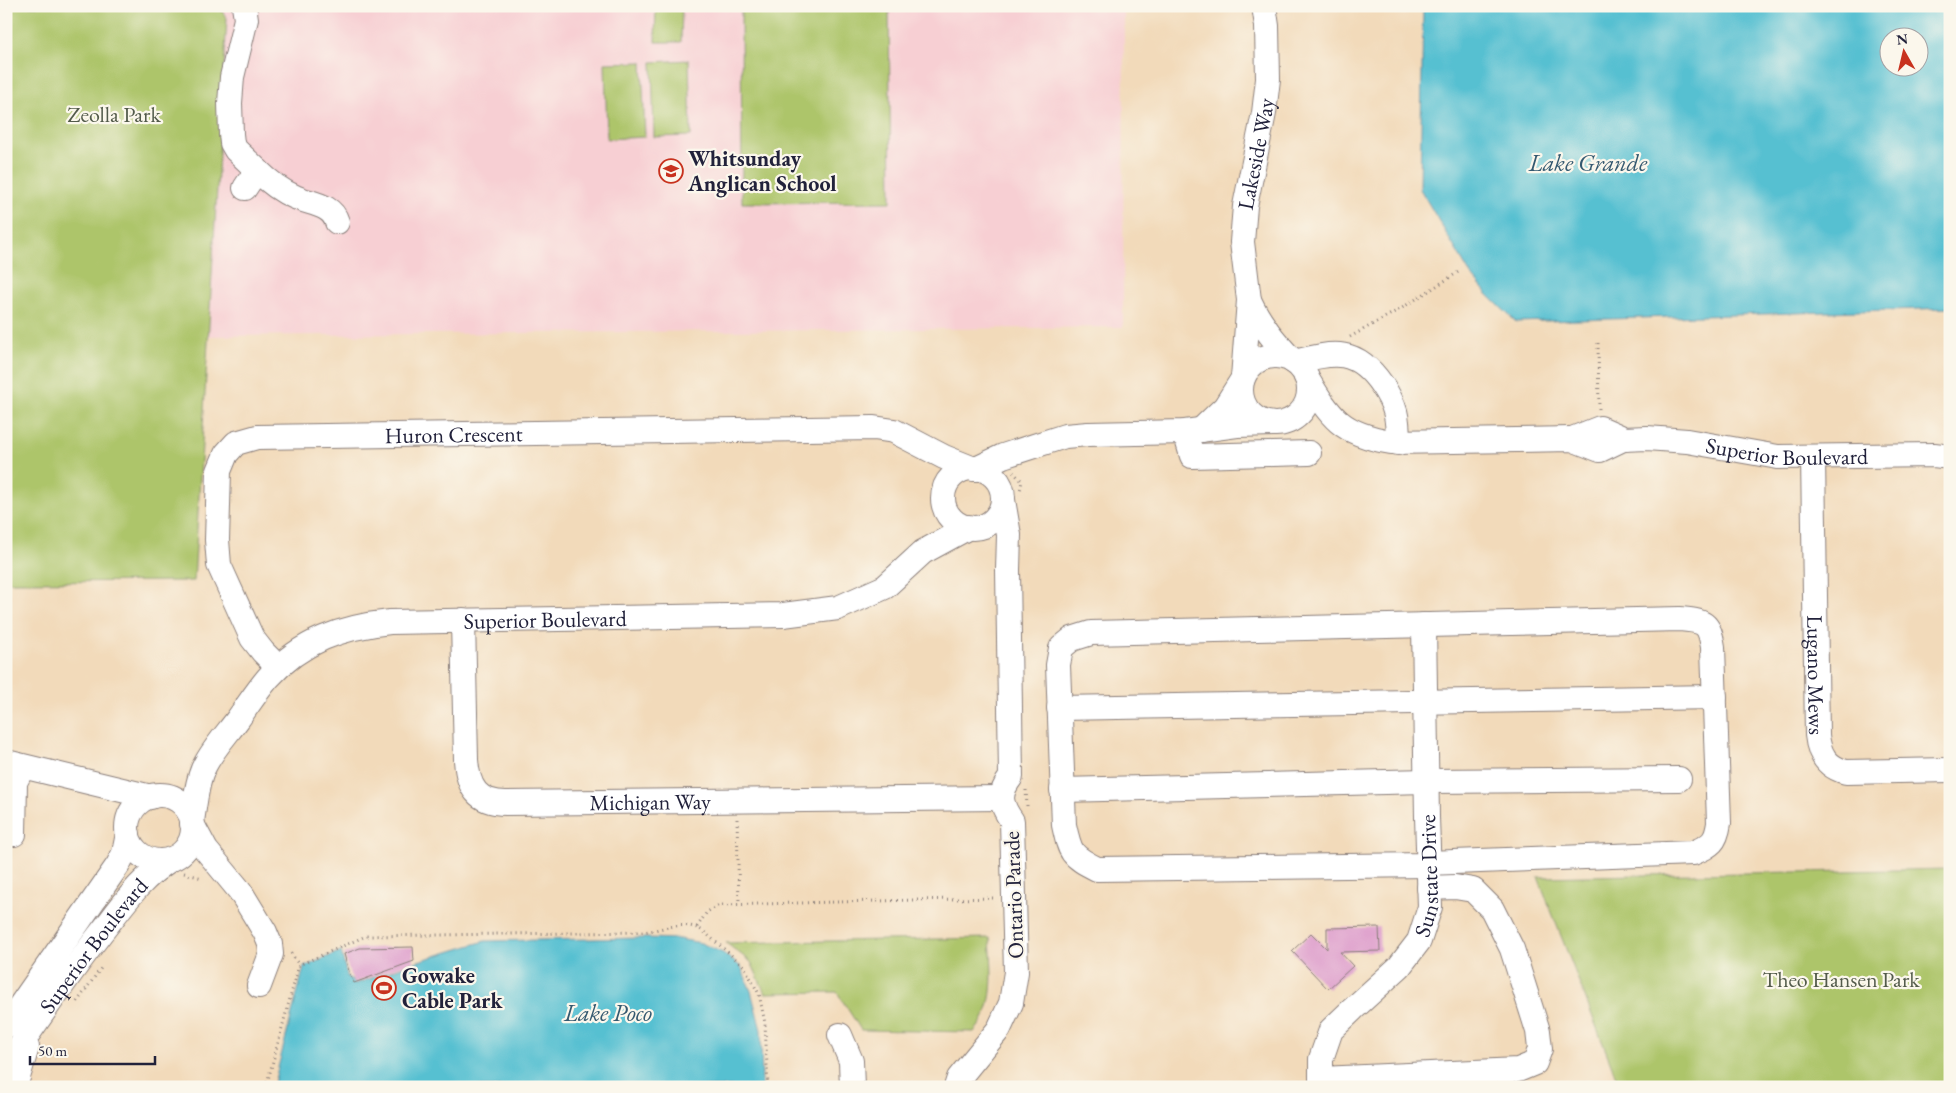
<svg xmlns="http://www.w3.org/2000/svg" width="1956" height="1093" font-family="'EB Garamond',serif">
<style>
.built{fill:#f7cfd3}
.green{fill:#adc56a;stroke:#687452}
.water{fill:#56c0d1;stroke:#3c7186;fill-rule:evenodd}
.building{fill:#da93c8}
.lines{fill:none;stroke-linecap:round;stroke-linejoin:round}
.minor-casing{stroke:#8a7e7a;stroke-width:26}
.path{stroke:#8a7e7a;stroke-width:3;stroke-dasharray:1 4;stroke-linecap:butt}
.minor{stroke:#fff;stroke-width:24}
.labels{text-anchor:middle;stroke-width:4.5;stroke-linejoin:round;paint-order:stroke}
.park-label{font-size:22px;fill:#535b4b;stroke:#fbf7ec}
.street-label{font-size:22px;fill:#22223b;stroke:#fbf7ec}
.poi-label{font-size:22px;font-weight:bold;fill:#22223b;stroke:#fbf7ec;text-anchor:start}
.water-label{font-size:24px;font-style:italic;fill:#345970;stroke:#fbf7ec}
</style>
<rect width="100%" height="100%" fill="#fbf7ec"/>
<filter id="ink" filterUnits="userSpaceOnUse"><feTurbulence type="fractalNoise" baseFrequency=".02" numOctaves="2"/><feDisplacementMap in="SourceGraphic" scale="10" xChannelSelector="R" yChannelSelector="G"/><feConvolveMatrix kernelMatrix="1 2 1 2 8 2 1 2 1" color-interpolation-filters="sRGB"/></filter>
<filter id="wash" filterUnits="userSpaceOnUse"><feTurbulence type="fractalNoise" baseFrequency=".0096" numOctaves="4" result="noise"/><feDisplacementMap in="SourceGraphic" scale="20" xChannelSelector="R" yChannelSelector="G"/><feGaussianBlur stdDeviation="1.12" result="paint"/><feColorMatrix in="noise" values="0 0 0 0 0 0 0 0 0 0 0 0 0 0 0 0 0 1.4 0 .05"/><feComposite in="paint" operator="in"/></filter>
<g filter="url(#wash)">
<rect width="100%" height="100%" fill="#f2daba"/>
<path class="built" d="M 218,6 L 1124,6 L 1123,327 L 208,336 L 227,18 Z"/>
<path class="green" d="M 6,6 L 218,6 L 227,18 L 194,581 L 6,582 Z
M 656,6 L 682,6 L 681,42 L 655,42 Z
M 741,6 L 889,6 L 891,202 L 742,203 Z
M 689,60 L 691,136 L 654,137 L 652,62 Z
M 642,62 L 645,137 L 607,139 L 605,63 Z
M 1950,869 L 1950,1087 L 1620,1087 L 1538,877 Z
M 990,938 C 992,971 997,1006 974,1032 L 861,1030 L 837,992 L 765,993 L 751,962 L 726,943 Z"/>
<path class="water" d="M 1425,6 L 1950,6 L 1950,308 L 1516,322 L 1488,295 L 1469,272 L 1420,189 L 1423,10 ZM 1888,38 L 1918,38 L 1918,68 L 1888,68 Z
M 645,938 L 679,939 L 701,943 L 723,953 L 741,967 L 751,991 L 761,1030 L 762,1087 L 273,1087 L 304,967 L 341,951 L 347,976 L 355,984 L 415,962 L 485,941 Z"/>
<g id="blocks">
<path class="building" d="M 1379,927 L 1380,951 L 1340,952 L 1353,966 L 1328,989 L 1292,951 L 1311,933 L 1327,949 L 1327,928 Z
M 413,947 L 414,961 L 354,983 L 350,975 L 344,954 L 360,948 Z"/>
</g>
</g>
<g filter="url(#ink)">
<use href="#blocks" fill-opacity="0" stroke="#8a7e7a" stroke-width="1"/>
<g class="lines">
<g class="minor-casing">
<g id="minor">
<path d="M 244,6 L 246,19 L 232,77 L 230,103 L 231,134 L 232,143 L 236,150 L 257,170"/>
<path d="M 245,188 L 257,170 C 268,181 281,191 295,197 C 310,204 332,204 337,222"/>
<path d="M 1249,300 C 1260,324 1275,342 1293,361"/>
<circle cx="1275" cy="390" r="34"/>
<path d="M 1294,362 C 1335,352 1356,347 1382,385 C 1396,406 1398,417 1398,443"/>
<path id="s1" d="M 1306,377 C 1331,418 1341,434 1391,442 L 1572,439 L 1600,450 L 1623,439 L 1647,438 L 1687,441 L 1778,457 L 1934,455 L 1950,457"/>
<path id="s2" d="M 1243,378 L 1249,300 L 1242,242 L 1245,206 L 1264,113 L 1268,79 L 1267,26 L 1264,6"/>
<path d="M 1201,430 L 1225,407 L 1242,380"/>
<path d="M 1185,432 L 1192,456 L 1309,453"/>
<path d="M 1572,439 L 1600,428 L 1625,439"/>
<path id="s3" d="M 1813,457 L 1817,735 C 1819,755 1827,767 1846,772 L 1950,770"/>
<circle cx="973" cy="498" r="30"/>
<path d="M 976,469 L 1003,456 L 1065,436 L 1088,434 L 1185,432 L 1237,425 L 1273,424"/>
<path id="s4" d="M 463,620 L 466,760 C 468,787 477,803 506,803 L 1002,798"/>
<path id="s5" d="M 278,667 L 263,652 L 252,638 L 219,565 L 217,540 L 219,471 L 226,454 L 236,443 L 257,437 L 874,428 L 894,431 L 944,457 L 974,469"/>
<path d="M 1059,708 L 1715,697"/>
<path d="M 6,762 L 151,797"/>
<path d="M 1062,790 L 1426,781 L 1679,779"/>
<circle cx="160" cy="828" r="33"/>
<path id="s6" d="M 192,821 C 195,804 196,785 203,769 C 211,751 227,734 238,719 C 248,705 257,691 268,678 C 301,641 342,627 390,622 L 783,615 L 838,608 L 885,587 L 923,552 L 969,527"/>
<path d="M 192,824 L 206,850 L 240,891 L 265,932 L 270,944 L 271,954 L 259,986"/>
<path d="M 14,834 L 15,782 L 23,767"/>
<path d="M 1428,863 L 1693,853 C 1711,845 1716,843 1719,823 L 1713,647 C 1709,622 1704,621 1680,619 L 1091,633 L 1072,639 L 1061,648 L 1058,665 L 1064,825 C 1070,853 1071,856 1097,869 L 1428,865"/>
<path d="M 6,1026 L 118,865 L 124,853 L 128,834"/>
<path d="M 840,1035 L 851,1061 L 852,1087"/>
<path id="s7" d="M 6,1066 C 39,1018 72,969 108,924 C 128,898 143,877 171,859"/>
<path d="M 1321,1079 L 1518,1070 L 1535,1063 L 1540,1049 L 1538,1031 L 1512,949 L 1492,909 L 1473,890 L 1455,887 L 1429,888"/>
<path d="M 15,1087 L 27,1047"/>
<path d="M 956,1087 L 959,1078 L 999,1029 L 1011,1003 L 1016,972 L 1012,821 C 1000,804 998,794 1011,777 L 1008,570 L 1009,535 L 1003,500"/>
<path id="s8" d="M 1321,1087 L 1321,1059 L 1331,1030 L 1353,1009 L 1399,967 L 1419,941 L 1430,907 L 1427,817 L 1424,625"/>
</g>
</g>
<path class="path" d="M 1350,337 L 1402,308 L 1460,271
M 1598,343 L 1599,410
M 1013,472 L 1022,481 L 1020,491
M 1026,790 L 1027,806
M 737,819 L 739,904
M 184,873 L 202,878
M 697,927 L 707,912 L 719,905 L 996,898
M 291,953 L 299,965
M 77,1002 L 101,968
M 266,1087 L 299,965 L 366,936 L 642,932 C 663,930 684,919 703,931 L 744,966 L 759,994 L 765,1023 L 768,1087"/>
<use href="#minor" class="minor"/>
</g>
</g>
<defs>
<g id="school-ring" transform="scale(1.25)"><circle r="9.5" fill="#fbf7ec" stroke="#c8321e" stroke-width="1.5"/><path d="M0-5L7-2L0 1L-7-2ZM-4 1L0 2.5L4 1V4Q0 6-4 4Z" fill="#c8321e"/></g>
<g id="stadium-ring" transform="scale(1.25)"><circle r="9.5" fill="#fbf7ec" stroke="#c8321e" stroke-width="1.5"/><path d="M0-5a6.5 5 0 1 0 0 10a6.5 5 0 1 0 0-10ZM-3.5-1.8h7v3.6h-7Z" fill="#c8321e"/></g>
</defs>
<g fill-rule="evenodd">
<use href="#school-ring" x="671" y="171"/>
<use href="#stadium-ring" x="384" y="988"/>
</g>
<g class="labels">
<g class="park-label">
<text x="114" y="122">Zeolla Park</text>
<text x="1841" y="987">Theo Hansen Park</text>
</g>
<g class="street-label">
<text dy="8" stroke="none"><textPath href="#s2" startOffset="226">Lakeside Way</textPath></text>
<text dy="8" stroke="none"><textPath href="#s5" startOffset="465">Huron Crescent</textPath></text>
<text dy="8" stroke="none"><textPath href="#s1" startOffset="514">Superior Boulevard</textPath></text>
<text dy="8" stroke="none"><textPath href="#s6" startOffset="458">Superior Boulevard</textPath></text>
<text dy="8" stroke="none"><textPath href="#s3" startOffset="218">Lugano Mews</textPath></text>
<text dy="8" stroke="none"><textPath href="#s4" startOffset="351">Michigan Way</textPath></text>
<text dy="8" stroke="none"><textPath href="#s8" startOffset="251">Sunstate Drive</textPath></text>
<text transform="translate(1013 895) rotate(-92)" y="8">Ontario Parade</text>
<text dy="8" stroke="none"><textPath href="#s7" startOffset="149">Superior Boulevard</textPath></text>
</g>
<g class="poi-label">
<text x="688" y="166">Whitsunday<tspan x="688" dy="25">Anglican School</tspan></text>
<text x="402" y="983">Gowake<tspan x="402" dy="25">Cable Park</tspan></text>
</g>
<g class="water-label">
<text x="1588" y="171">Lake Grande</text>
<text x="608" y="1021">Lake Poco</text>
</g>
</g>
<rect width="1956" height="1093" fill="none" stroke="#fbf7ec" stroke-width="25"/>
<g transform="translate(1904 52) rotate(352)"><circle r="24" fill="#fbf7ec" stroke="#a4a2a5"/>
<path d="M0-4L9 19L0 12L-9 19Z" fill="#c8321e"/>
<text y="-8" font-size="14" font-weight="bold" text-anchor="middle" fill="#22223b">N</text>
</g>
<path d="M30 1056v8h125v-8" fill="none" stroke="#22223b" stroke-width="2.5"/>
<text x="38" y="1056" font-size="15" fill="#22223b" stroke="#fbf7ec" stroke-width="4" paint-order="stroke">50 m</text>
</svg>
